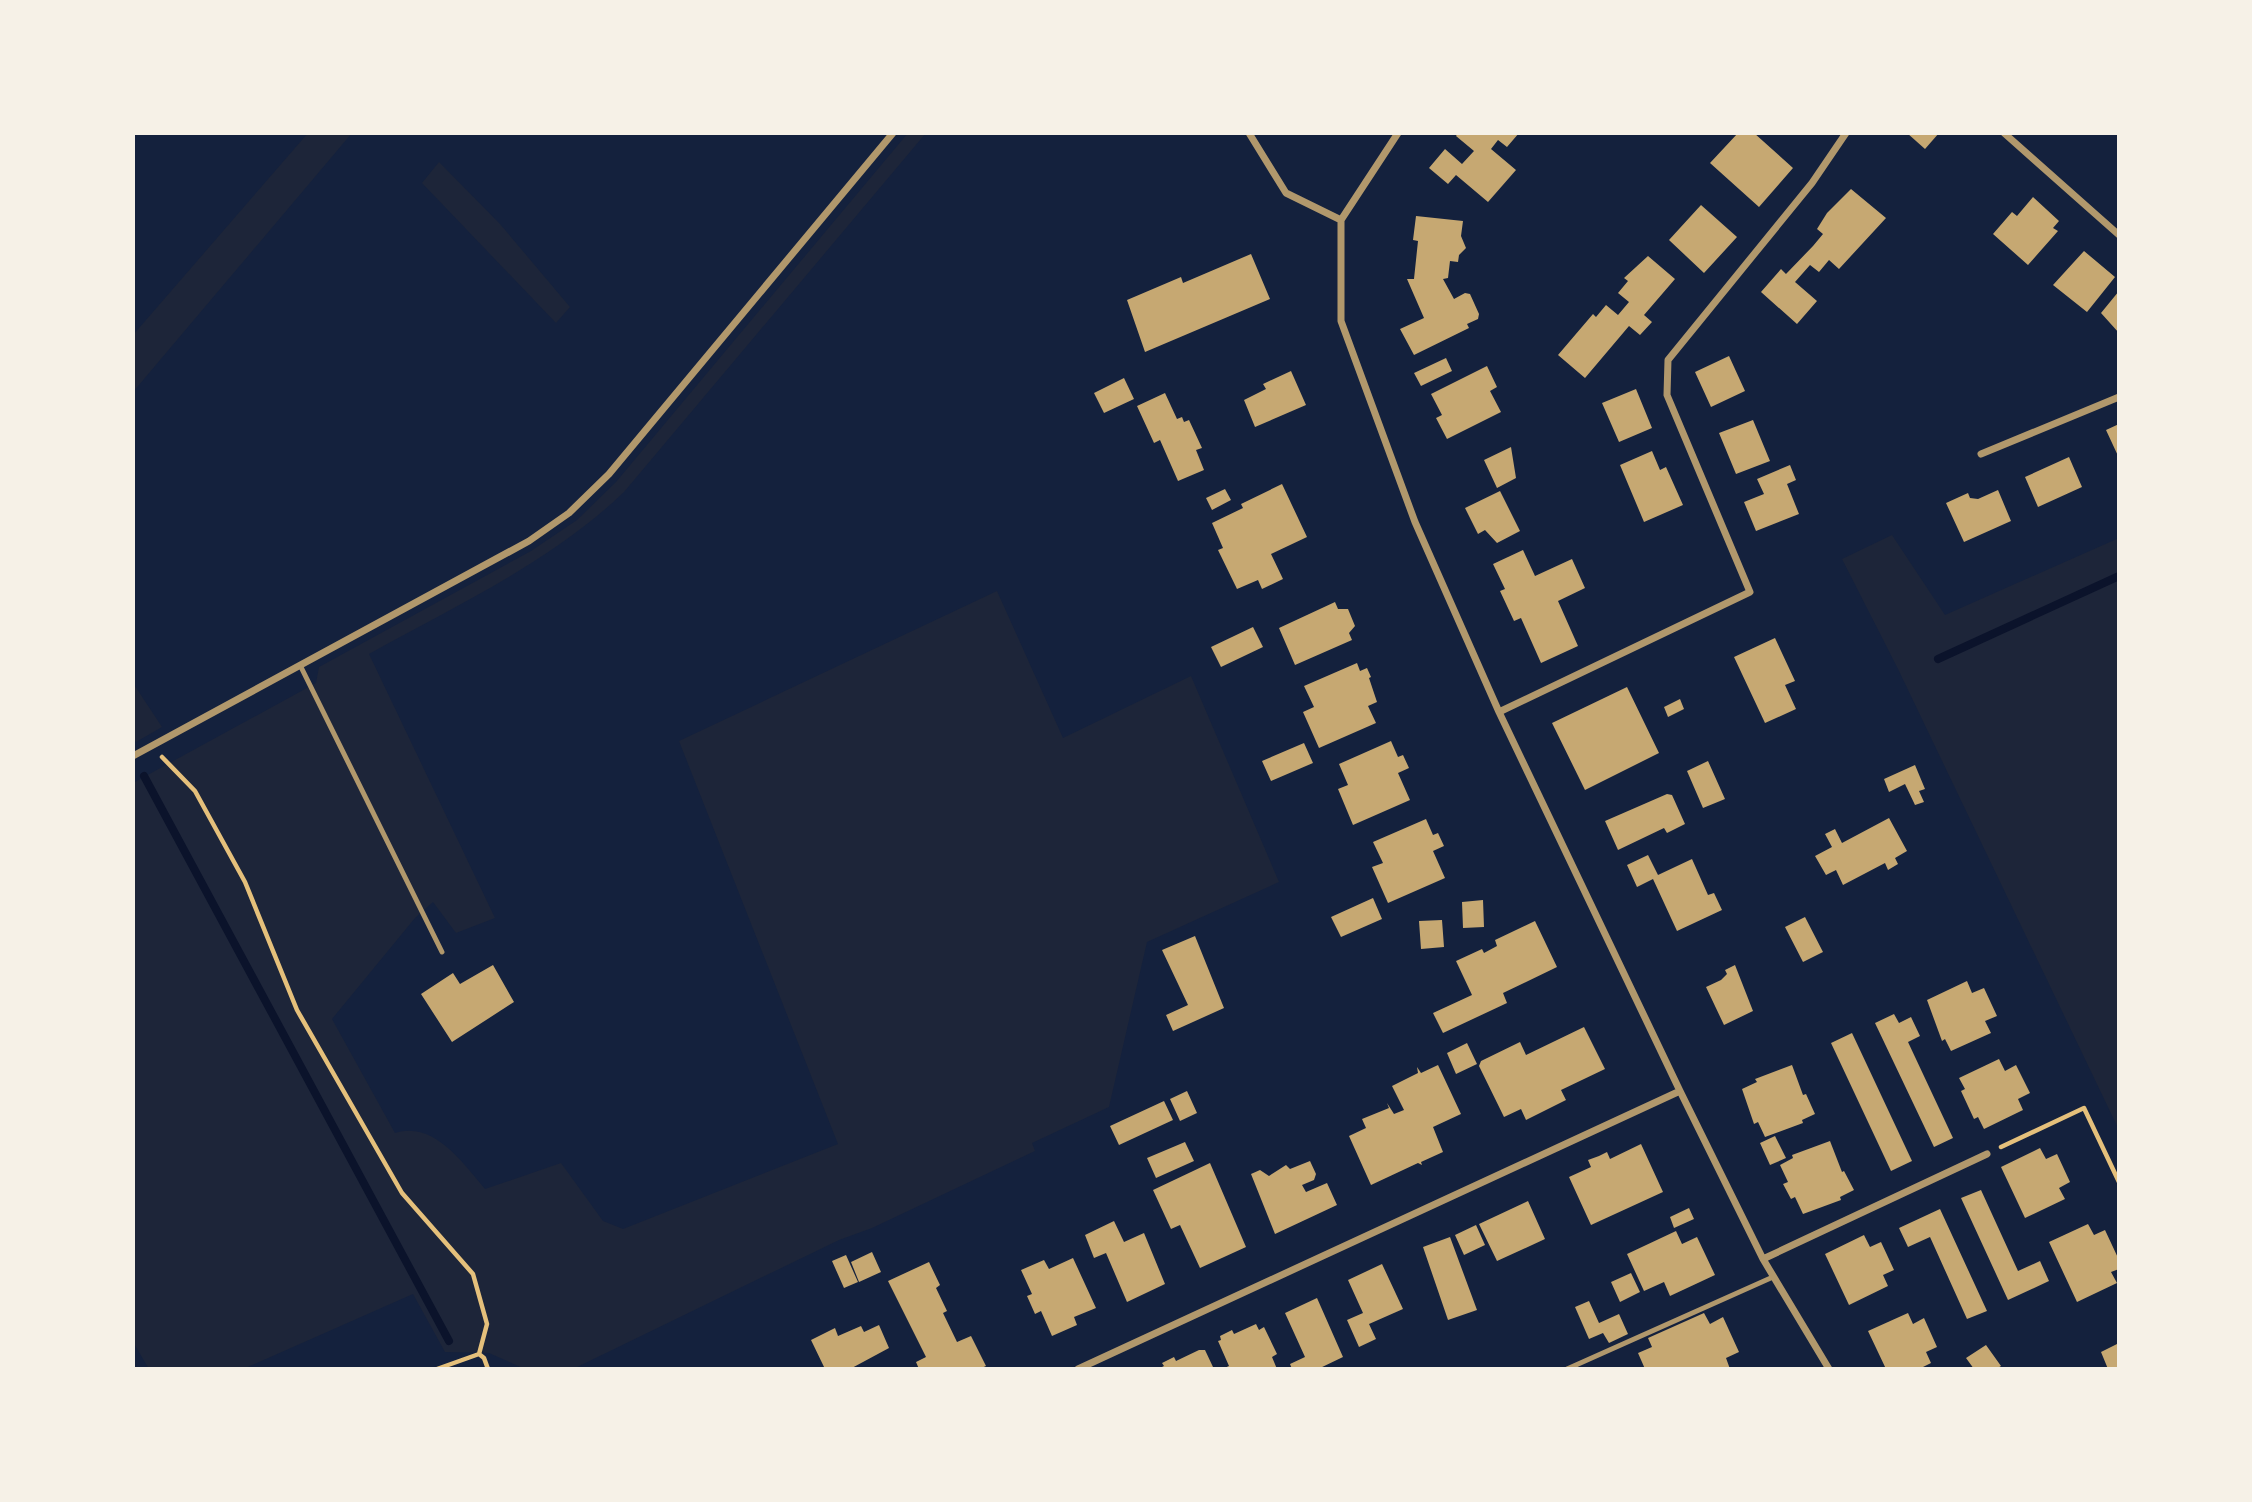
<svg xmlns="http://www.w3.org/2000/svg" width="2252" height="1502" font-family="Quicksand,sans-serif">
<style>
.green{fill:#1d2539}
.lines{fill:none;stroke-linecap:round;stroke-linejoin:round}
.stream{stroke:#0b132b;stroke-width:8}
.building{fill:#c6a872}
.path{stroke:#e5c07b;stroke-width:4.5}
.service{stroke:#b1986c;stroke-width:5}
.minor{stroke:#b1986c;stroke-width:7}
</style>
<rect width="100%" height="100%" fill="#14213d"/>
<path class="green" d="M 308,133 L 352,133 L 133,392 L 133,335 Z
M 908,133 L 926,133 L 624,492 C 551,562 457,605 369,654 L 495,918 L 456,933 L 433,902 L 415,918 L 332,1019 L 395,1133 C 434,1121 462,1162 485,1189 L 561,1163 L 603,1221 L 623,1229 L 838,1144 L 679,741 L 997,591 L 1063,738 L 1191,676 L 1279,882 L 1147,942 L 1109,1107 L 1032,1143 L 1035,1151 L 872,1228 L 839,1240 L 573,1369 L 525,1369 L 489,1353 L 445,1352 L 413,1294 L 243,1369 L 149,1369 L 133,1342 L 133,783 L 316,683 L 319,667 L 531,551 L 577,520 L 616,482 Z
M 439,162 L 500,224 L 570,307 L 556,323 L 422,183 Z
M 1892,535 L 1945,615 L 2119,538 L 2119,1130 L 1898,669 L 1842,559 Z
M 133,683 L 162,727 L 136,742 L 133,737 Z"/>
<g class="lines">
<path class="stream" d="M 1938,659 L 2119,576
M 144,776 L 449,1341"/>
</g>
<path class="building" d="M 1458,133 L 1519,133 L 1507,147 L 1498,140 L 1491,149 L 1516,170 L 1488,202 L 1456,175 L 1448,184 L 1429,168 L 1445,149 L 1462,164 L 1474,151 L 1456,136 Z
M 1738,133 L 1754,133 L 1793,168 L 1759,207 L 1710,163 Z
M 1907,133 L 1939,133 L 1925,149 Z
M 1851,189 L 1886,218 L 1839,269 L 1829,260 L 1819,272 L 1810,265 L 1795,282 L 1817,301 L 1797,324 L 1761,292 L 1781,269 L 1786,274 L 1813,246 L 1823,234 L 1817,229 L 1827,213 Z
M 2033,197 L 2059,221 L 2053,228 L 2058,231 L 2028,265 L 1993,234 L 2012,212 L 2017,216 Z
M 1701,205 L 1737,237 L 1704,273 L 1669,240 Z
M 1416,216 L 1463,221 L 1461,236 L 1466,248 L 1459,255 L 1458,262 L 1450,261 L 1448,278 L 1443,279 L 1454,299 L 1465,293 L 1470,294 L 1479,314 L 1478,319 L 1467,324 L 1469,328 L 1414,355 L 1400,329 L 1424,318 L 1407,279 L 1414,279 L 1418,241 L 1413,240 Z
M 2084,251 L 2115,277 L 2087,312 L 2053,285 Z
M 1251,254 L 1270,299 L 1145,352 L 1127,300 L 1181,277 L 1183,283 Z
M 1648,256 L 1675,279 L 1644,315 L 1652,322 L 1640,335 L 1629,326 L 1585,378 L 1558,355 L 1593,314 L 1596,317 L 1606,305 L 1618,315 L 1629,302 L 1618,293 L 1628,281 L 1624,278 Z
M 2119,291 L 2119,333 L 2101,313 Z
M 1729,356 L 1745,391 L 1711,407 L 1695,372 Z
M 1446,358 L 1452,371 L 1421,386 L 1414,373 Z
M 1487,366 L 1497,387 L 1490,391 L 1501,412 L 1447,439 L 1436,418 L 1442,415 L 1431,394 Z
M 1291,371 L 1306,405 L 1255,427 L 1244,400 L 1266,389 L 1263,384 Z
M 1124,378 L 1134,399 L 1104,413 L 1094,393 Z
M 1636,389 L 1652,428 L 1619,442 L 1602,403 Z
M 1165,393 L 1177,419 L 1182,417 L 1184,422 L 1189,420 L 1202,448 L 1196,450 L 1204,470 L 1178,481 L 1160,440 L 1154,443 L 1137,406 Z
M 1753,420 L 1770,461 L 1736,474 L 1719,433 Z
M 2119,424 L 2119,458 L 2106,430 Z
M 1511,447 L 1516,478 L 1497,488 L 1484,460 Z
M 1652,451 L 1660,470 L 1666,467 L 1683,505 L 1644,522 L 1620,465 Z
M 2069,457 L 2082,487 L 2038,507 L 2025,477 Z
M 1790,465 L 1796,480 L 1787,484 L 1799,514 L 1756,531 L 1744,502 L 1764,494 L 1757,479 Z
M 1282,484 L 1307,537 L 1271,554 L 1283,579 L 1262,589 L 1258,580 L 1237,589 L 1218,550 L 1223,548 L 1212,523 L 1243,508 L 1241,504 Z
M 1225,489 L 1231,500 L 1212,510 L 1206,498 Z
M 1998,490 L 2011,521 L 1964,542 L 1946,503 L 1968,493 L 1970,498 L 1978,499 Z
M 1500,491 L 1520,531 L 1497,543 L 1485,530 L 1478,534 L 1465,508 Z
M 1523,550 L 1535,576 L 1572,559 L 1585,588 L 1558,601 L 1578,646 L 1541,663 L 1521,618 L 1514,621 L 1500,591 L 1505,589 L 1493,564 Z
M 1335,602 L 1338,609 L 1348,609 L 1355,626 L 1349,633 L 1352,640 L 1295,665 L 1279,628 Z
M 1253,627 L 1263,647 L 1221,667 L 1211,647 Z
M 1775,638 L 1795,681 L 1785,685 L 1796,709 L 1765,723 L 1734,657 Z
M 1357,663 L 1360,671 L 1367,668 L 1371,677 L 1369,678 L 1377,702 L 1368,706 L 1376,723 L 1319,748 L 1303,712 L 1314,707 L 1304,686 Z
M 1627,687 L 1659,753 L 1585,790 L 1552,723 Z
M 1680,699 L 1684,709 L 1668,717 L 1664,707 Z
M 1391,741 L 1398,757 L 1403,755 L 1409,768 L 1398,773 L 1410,800 L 1353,825 L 1338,789 L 1348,785 L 1339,764 Z
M 1304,743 L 1313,763 L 1271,781 L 1262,761 Z
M 1708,761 L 1725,799 L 1703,808 L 1687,771 Z
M 1915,765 L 1925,789 L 1919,791 L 1924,802 L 1915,805 L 1905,784 L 1889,792 L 1884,779 Z
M 1667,794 L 1672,795 L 1685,824 L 1667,833 L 1664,828 L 1618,850 L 1605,821 Z
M 1889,818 L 1907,851 L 1895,858 L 1898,864 L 1888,870 L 1885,863 L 1843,885 L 1836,870 L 1826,875 L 1815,856 L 1832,847 L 1825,834 L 1835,829 L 1842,843 Z
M 1426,819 L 1433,835 L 1438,833 L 1444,846 L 1433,851 L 1445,878 L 1388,903 L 1372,867 L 1383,863 L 1373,842 Z
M 1648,855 L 1658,875 L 1692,859 L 1708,895 L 1714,893 L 1722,910 L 1677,931 L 1653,879 L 1637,887 L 1627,865 Z
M 1373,898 L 1382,919 L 1341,937 L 1331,917 Z
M 1483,900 L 1484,927 L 1463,928 L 1462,902 Z
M 1805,917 L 1823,952 L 1803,962 L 1785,927 Z
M 1442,920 L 1444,947 L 1421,949 L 1419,921 Z
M 1535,921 L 1557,967 L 1503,993 L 1507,1003 L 1443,1033 L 1433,1013 L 1472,995 L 1456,961 L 1482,949 L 1484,953 L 1497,946 L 1495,940 Z
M 1195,936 L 1224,1008 L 1173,1031 L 1166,1015 L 1188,1005 L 1162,950 Z
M 493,965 L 514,1002 L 452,1042 L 421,994 L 453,973 L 460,984 Z
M 1735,965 L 1753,1011 L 1724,1025 L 1706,987 L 1721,980 L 1727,974 L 1725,970 Z
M 1967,981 L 1972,993 L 1984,988 L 1997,1016 L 1985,1021 L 1991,1033 L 1951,1051 L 1945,1039 L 1942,1041 L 1927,1000 Z
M 1894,1014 L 1899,1023 L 1911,1017 L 1920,1036 L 1908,1042 L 1953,1138 L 1934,1147 L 1875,1023 Z
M 1584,1027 L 1605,1069 L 1561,1090 L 1566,1100 L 1526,1120 L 1521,1109 L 1504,1117 L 1479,1066 L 1481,1061 L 1520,1042 L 1526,1055 Z
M 1852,1033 L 1912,1161 L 1891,1171 L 1831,1043 Z
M 1467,1043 L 1477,1064 L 1456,1074 L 1447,1053 Z
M 1999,1059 L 2005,1071 L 2016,1065 L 2030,1093 L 2018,1099 L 2023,1110 L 1984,1129 L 1978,1117 L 1974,1119 L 1961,1091 L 1965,1089 L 1959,1078 Z
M 1438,1065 L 1461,1114 L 1433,1127 L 1443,1152 L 1421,1162 L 1422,1165 L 1418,1163 L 1371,1185 L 1349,1136 L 1366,1128 L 1362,1119 L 1389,1108 L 1387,1103 L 1394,1114 L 1404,1110 L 1392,1086 L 1418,1073 L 1417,1067 L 1421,1073 Z
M 1792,1065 L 1803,1095 L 1806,1094 L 1815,1114 L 1802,1120 L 1803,1123 L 1765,1137 L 1758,1122 L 1754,1124 L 1742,1089 L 1757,1082 L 1755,1079 Z
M 1187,1091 L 1197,1113 L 1180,1121 L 1170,1099 Z
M 1164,1101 L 1173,1120 L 1119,1145 L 1110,1126 Z
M 1775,1136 L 1786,1158 L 1770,1165 L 1760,1143 Z
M 1830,1141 L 1842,1172 L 1844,1171 L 1854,1190 L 1840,1197 L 1841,1200 L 1803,1214 L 1795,1197 L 1791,1199 L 1783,1184 L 1788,1182 L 1780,1165 L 1793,1158 L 1792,1155 Z
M 1185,1142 L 1194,1161 L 1156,1178 L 1147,1158 Z
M 1641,1144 L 1663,1192 L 1591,1225 L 1569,1177 L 1591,1167 L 1588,1160 L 1599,1156 L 1607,1152 L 1610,1159 Z
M 2040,1148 L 2046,1159 L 2057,1154 L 2070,1182 L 2059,1188 L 2065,1199 L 2025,1218 L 2001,1167 Z
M 1310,1161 L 1316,1174 L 1314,1180 L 1302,1185 L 1306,1192 L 1327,1183 L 1337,1205 L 1275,1234 L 1251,1174 L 1260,1170 L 1269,1176 L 1286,1165 L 1290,1169 Z
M 1210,1163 L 1246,1247 L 1200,1268 L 1180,1225 L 1171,1229 L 1153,1190 Z
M 1981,1190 L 2018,1271 L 2040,1261 L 2049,1281 L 2008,1300 L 1961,1198 Z
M 1528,1201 L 1545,1239 L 1497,1261 L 1479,1224 Z
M 1689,1208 L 1694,1219 L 1674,1228 L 1670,1217 Z
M 1940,1209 L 1987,1311 L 1967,1319 L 1930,1237 L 1908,1247 L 1899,1228 Z
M 1114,1221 L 1124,1242 L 1144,1233 L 1165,1284 L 1127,1302 L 1106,1253 L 1094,1258 L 1085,1235 Z
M 2088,1224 L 2094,1235 L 2105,1230 L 2119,1260 L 2119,1269 L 2111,1272 L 2117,1283 L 2077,1302 L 2049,1242 Z
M 1476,1225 L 1485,1245 L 1464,1255 L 1455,1235 Z
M 1676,1231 L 1682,1244 L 1697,1237 L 1715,1275 L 1670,1296 L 1664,1282 L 1644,1291 L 1627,1254 Z
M 1864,1235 L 1870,1247 L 1881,1242 L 1894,1270 L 1883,1275 L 1888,1286 L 1849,1305 L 1825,1254 Z
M 1450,1237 L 1477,1310 L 1448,1320 L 1423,1247 Z
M 872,1252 L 881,1272 L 859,1282 L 851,1262 Z
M 846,1255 L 858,1282 L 844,1288 L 832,1261 Z
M 1073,1258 L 1096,1308 L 1074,1317 L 1077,1325 L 1052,1336 L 1041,1311 L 1035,1314 L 1027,1296 L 1032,1294 L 1021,1270 L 1044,1260 L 1049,1269 Z
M 929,1262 L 940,1285 L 936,1288 L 947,1311 L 943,1313 L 957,1342 L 971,1336 L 986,1366 L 979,1369 L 919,1369 L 916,1362 L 926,1357 L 888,1281 Z
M 1382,1264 L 1403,1309 L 1369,1324 L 1376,1339 L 1359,1347 L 1347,1320 L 1363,1313 L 1348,1280 Z
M 1631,1273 L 1640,1292 L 1620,1302 L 1611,1282 Z
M 1317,1298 L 1343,1357 L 1318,1369 L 1292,1369 L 1290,1364 L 1305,1357 L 1285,1313 Z
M 1589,1301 L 1599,1323 L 1619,1314 L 1628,1334 L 1609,1343 L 1603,1333 L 1589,1339 L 1575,1307 Z
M 1704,1313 L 1710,1324 L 1723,1317 L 1739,1352 L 1726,1358 L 1730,1369 L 1645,1369 L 1638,1353 L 1652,1347 L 1648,1338 Z
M 1908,1313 L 1913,1324 L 1924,1318 L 1937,1347 L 1926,1352 L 1931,1363 L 1919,1369 L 1886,1369 L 1868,1331 Z
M 1256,1324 L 1259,1330 L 1264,1327 L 1277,1354 L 1272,1357 L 1277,1369 L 1222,1369 L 1229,1366 L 1218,1341 L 1221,1340 L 1220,1336 L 1232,1330 L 1234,1334 Z
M 879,1325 L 889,1348 L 850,1369 L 825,1369 L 811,1340 L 835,1328 L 838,1336 L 861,1326 L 864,1332 Z
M 2119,1343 L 2119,1369 L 2108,1369 L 2101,1352 Z
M 1986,1345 L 2001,1366 L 1996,1369 L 1974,1369 L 1966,1358 Z
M 1199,1350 L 1205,1350 L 1213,1367 L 1158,1369 L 1164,1366 L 1162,1363 L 1174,1357 L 1176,1361 Z"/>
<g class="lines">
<path class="path" d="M 162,757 L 195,791 L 245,882 L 297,1010 L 402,1193 L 473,1274 L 487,1324 L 479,1354 L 484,1358 L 488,1369
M 2001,1147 L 2084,1108 L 2119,1182
M 437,1369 L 479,1354"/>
<path class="service" d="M 300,665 L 442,952
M 1567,1369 L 1773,1277"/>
<path class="minor" d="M 1249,133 L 1286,193 L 1341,220 L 1341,321 L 1415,522 L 1499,712 L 1680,1091 L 1763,1259 L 1829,1369
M 2004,133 L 2119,235
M 1341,220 L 1398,133
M 1981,454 L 2119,397
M 1499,712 L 1750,592 L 1667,395 L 1668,360 L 1812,183 L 1846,133
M 133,756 L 529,541 L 569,513 L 609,474 L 893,133
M 1763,1259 L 1987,1154
M 1078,1369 L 1680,1091"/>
</g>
<rect width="2252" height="1502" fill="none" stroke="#f6f1e7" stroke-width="270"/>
</svg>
